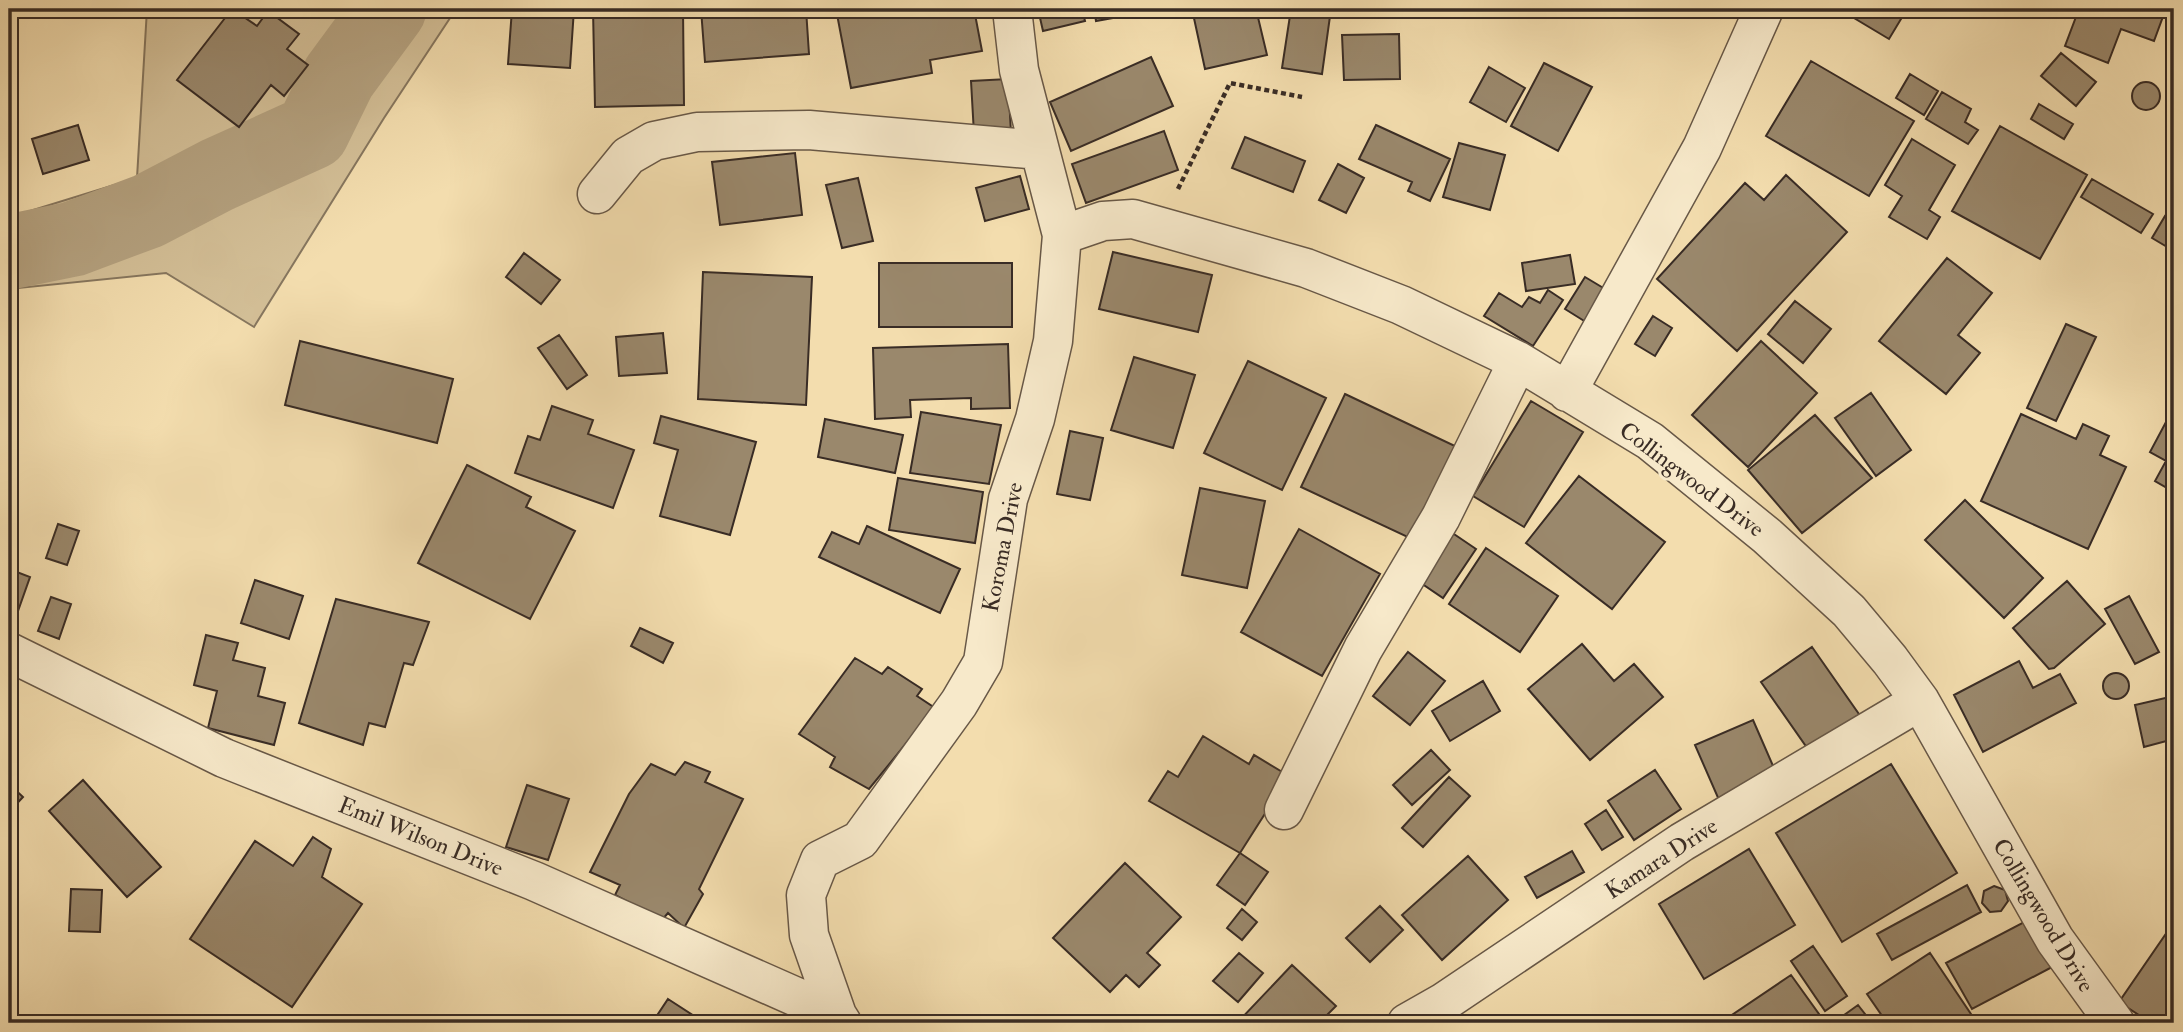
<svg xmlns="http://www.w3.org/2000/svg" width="2183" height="1032" font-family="'IM FELL Double Pica',serif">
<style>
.green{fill:#d3bf97;stroke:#86765e;stroke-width:2}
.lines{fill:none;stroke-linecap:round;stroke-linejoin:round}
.river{stroke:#b4a17f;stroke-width:75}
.building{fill:#9a886c;stroke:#392c25;stroke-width:2}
.minor-casing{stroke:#685847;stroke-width:41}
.path{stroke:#392c25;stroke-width:4.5;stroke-dasharray:5 3.5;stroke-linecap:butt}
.minor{stroke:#f7e9ca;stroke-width:38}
.labels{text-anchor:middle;stroke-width:6;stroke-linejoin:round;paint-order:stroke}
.street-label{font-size:23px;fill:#392c25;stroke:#f7e9ca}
</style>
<rect width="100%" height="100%" fill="#f3ddae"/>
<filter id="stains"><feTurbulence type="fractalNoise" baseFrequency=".00286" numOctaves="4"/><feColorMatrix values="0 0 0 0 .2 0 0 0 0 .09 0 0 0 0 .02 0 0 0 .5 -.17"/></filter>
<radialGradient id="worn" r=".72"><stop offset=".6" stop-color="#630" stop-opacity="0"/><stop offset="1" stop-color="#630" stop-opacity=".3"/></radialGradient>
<path class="green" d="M 147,9 L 456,9 L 384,118 L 254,327 L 166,273 L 9,289 L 9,212 L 17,215 L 137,178 Z"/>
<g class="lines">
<path class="river" d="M 9,252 L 73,239 L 148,211 L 217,175 L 312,132 L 339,77 L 389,9"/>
</g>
<path class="building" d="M 232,9 L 257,26 L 268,11 L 299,34 L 287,49 L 308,65 L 284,96 L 271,85 L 239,127 L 177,80 Z
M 512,9 L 574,9 L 570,68 L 508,64 Z
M 593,9 L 683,9 L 684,105 L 595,107 Z
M 701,9 L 806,9 L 809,54 L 705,62 Z
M 836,9 L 974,9 L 982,51 L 930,60 L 932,73 L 851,88 Z
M 1038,9 L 1082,9 L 1085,21 L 1043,31 Z
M 1094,9 L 1129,9 L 1130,15 L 1096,21 Z
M 1192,9 L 1256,9 L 1267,55 L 1205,69 Z
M 1291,9 L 1331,9 L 1322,74 L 1282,68 Z
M 1360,9 L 1397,9 L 1361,17 Z
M 1839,9 L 1907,9 L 1889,39 Z
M 2079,9 L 2113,9 L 2121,12 L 2122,9 L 2159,9 L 2165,11 L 2154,41 L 2121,29 L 2108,63 L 2065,46 Z
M 1399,34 L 1400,79 L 1344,80 L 1342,35 Z
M 2061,53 L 2096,82 L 2076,106 L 2041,76 Z
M 1151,57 L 1173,106 L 1071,151 L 1050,102 Z
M 1811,61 L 1914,121 L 1869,196 L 1766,136 Z
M 1544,63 L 1592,87 L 1558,151 L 1511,126 Z
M 1489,67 L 1525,88 L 1506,122 L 1470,102 Z
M 1910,74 L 1938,91 L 1924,115 L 1896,98 Z
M 1008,79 L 1011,133 L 974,134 L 971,81 Z
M2132 96a14 14 0 1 1 28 0a14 14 0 1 1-28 0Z
M 1942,92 L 1971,109 L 1965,122 L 1978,130 L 1968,144 L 1926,119 Z
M 2039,104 L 2073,124 L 2064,139 L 2031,119 Z
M 78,125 L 89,160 L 43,174 L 32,139 Z
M 1376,125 L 1450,159 L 1430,201 L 1408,191 L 1412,182 L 1359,159 Z
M 2000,126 L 2087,175 L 2040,259 L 1952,211 Z
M 1164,131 L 1178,170 L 1086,203 L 1072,164 Z
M 1245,137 L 1305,161 L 1293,192 L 1232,168 Z
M 1912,139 L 1955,165 L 1929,210 L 1940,217 L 1927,239 L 1889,217 L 1902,196 L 1885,185 Z
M 1459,143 L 1505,155 L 1490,210 L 1443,197 Z
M 795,153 L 802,215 L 720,225 L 712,162 Z
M 1338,164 L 1364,178 L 1346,213 L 1319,200 Z
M 1786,175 L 1847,232 L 1737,351 L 1657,279 L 1745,183 L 1764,200 Z
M 1020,176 L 1029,209 L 985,221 L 976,188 Z
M 858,178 L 873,241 L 842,248 L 826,185 Z
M 2092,179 L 2153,214 L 2141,233 L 2081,197 Z
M 2165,216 L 2174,222 L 2174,251 L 2152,238 Z
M 1113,252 L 1212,275 L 1198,332 L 1099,309 Z
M 524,253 L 560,280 L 541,304 L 506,277 Z
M 1570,255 L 1575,284 L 1526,291 L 1522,263 Z
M 1947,258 L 1992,293 L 1958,335 L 1980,353 L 1946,394 L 1879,341 Z
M 879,263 L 1012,263 L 1012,327 L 879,327 Z
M 703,272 L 812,277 L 806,405 L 698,399 Z
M 1585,277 L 1610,292 L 1589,324 L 1565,309 Z
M 1548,290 L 1563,300 L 1533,346 L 1484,316 L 1499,293 L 1522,307 L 1529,297 L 1540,303 Z
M 1795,301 L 1831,329 L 1803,363 L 1768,334 Z
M 1653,316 L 1672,328 L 1655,356 L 1635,344 Z
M 2066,324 L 2096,337 L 2056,421 L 2027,408 Z
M 663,333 L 667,373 L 619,376 L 616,337 Z
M 559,335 L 587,375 L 567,389 L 538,348 Z
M 300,341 L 453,379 L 437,443 L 285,405 Z
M 1761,341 L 1817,393 L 1748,467 L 1692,415 Z
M 1008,344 L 1010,408 L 971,409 L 971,398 L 910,400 L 911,417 L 875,419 L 873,348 Z
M 1134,357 L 1195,375 L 1173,448 L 1111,430 Z
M 1248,361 L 1326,398 L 1282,490 L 1204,453 Z
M 1871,393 L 1911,450 L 1876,476 L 1835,418 Z
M 1345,394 L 1457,447 L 1414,540 L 1301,487 Z
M 1531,401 L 1583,432 L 1524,527 L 1473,496 Z
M 552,406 L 593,420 L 588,434 L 634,450 L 613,508 L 515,473 L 528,436 L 540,440 Z
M 2174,407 L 2174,492 L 2155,481 L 2166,461 L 2150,452 Z
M 921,412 L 1001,425 L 989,484 L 910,473 Z
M 2021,414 L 2076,439 L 2083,424 L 2109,436 L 2100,455 L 2126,467 L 2088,549 L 1981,501 Z
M 1815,415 L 1872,478 L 1802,533 L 1748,470 Z
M 661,416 L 756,442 L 730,535 L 660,516 L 678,450 L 654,443 Z
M 825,419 L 903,435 L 895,473 L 818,457 Z
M 1070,431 L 1103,438 L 1090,500 L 1057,494 Z
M 467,465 L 531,497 L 526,507 L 575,531 L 530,619 L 418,563 Z
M 1579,476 L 1665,542 L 1612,609 L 1526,543 Z
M 898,478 L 983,492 L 975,543 L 889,530 Z
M 1200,488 L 1265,501 L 1247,588 L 1182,575 Z
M 1965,500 L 2043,578 L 2004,618 L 1925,540 Z
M 58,524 L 79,531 L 67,565 L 46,558 Z
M 867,526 L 960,569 L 940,613 L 819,557 L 832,532 L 859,544 Z
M 1299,529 L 1380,574 L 1322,676 L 1241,632 Z
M 1448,530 L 1476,549 L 1443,598 L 1415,579 Z
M 1486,548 L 1558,596 L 1520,652 L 1449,604 Z
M 9,569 L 30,577 L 18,611 L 9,608 Z
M 255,580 L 303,596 L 289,639 L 241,623 Z
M 2067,581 L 2105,624 L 2054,668 L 2049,669 L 2013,628 Z
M 2129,596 L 2159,652 L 2135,664 L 2105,609 Z
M 51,597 L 71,604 L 59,639 L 38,631 Z
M 336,599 L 429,622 L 413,665 L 404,663 L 385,727 L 369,723 L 363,745 L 299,723 Z
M 640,628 L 673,643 L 663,663 L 631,646 Z
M 206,635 L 238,643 L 233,660 L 265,668 L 258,696 L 285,703 L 274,745 L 208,728 L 217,691 L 194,685 Z
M 1582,644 L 1614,681 L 1634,664 L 1663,697 L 1590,760 L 1528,689 Z
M 1812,647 L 1861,717 L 1810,752 L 1761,682 Z
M 1408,652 L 1445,681 L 1410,725 L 1373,696 Z
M 855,658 L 882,674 L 888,667 L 922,689 L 917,696 L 935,708 L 869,789 L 830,767 L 835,757 L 799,734 Z
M 2019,661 L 2033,688 L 2060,674 L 2076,703 L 1983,752 L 1954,695 Z
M2103 686a13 13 0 1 1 26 0a13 13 0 1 1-26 0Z
M 1483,681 L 1500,711 L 1450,741 L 1432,711 Z
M 2174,696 L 2174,739 L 2144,747 L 2135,705 Z
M 1753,720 L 1777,775 L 1719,800 L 1695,745 Z
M 1203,736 L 1249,764 L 1254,755 L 1289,776 L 1240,853 L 1149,801 L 1168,771 L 1178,777 Z
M 1431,750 L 1450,770 L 1412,805 L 1393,785 Z
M 685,762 L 710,772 L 705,782 L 743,799 L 699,889 L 703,894 L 684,928 L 668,913 L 662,920 L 615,895 L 620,885 L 590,872 L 629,794 L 651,764 L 675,775 Z
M 1891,764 L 1957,873 L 1842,942 L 1776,833 Z
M 1655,770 L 1681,809 L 1634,840 L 1608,801 Z
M 1449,777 L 1470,796 L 1423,847 L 1402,828 Z
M 83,780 L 161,867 L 127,897 L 49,811 Z
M 9,784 L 23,797 L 9,812 Z
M 527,785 L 569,799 L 548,860 L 506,847 Z
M 1606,810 L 1623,837 L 1602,850 L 1585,824 Z
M 313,837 L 331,849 L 322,877 L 362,904 L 292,1007 L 190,939 L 255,841 L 293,866 Z
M 1749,849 L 1795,925 L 1704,979 L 1659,904 Z
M 1572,851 L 1584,872 L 1537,898 L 1525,877 Z
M 1240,853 L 1268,872 L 1245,905 L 1217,885 Z
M 1468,856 L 1508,900 L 1442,960 L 1402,915 Z
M 1125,863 L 1181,917 L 1147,953 L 1160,965 L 1139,987 L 1126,975 L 1110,992 L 1053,938 Z
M 1967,885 L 1981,912 L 1892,960 L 1877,934 Z
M 1994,886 L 2005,890 L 2008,901 L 2001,911 L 1990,912 L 1982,903 L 1984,891 Z
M 71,889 L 102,890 L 100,932 L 69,931 Z
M 1380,906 L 1403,930 L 1370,962 L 1346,938 Z
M 1242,909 L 1257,922 L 1242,940 L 1227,928 Z
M 2028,920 L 2054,966 L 1972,1009 L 1946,963 Z
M 2174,922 L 2174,1023 L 2151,1023 L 2119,1002 Z
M 1813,946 L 1847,996 L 1825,1011 L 1791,961 Z
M 1239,953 L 1263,973 L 1238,1002 L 1213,981 Z
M 1930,953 L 1977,1023 L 1887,1023 L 1867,994 Z
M 1292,965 L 1336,1006 L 1319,1023 L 1237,1023 Z
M 1791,975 L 1824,1021 L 1820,1023 L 1720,1023 Z
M 668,999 L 705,1023 L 652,1023 Z
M 1858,1005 L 1872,1023 L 1833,1023 Z"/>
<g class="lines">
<g class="minor-casing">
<path id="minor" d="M 597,194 L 628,156 L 654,141 L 697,132 L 809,130 L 1039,150
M 1062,235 L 1103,221 L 1133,219 L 1306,268 L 1401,305 L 1518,361 L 1650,441 L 1767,536 L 1849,611 L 1890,660 L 1920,701 L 2055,940 L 2115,1023
M 1567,392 L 1702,148 L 1764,9
M 9,652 L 224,758 L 534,881 L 837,1015
M 1284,810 L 1363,649 L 1441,517 L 1518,361
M 842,1023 L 837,1015 L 809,935 L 806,895 L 820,860 L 860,840 L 959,703 L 983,662 L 1008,499 L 1035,419 L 1053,341 L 1062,235 L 1019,70 L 1012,9
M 1407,1023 L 1444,1002 L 1682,842 L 1920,701"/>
</g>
<path class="path" d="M 1178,189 L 1230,83 L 1302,97"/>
<use href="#minor" class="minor"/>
</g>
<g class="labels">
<g class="street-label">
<text transform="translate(1692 479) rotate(37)" y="8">Collingwood Drive</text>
<text transform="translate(1002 547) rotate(-79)" y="8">Koroma Drive</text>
<text transform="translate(421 836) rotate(22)" y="8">Emil Wilson Drive</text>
<text transform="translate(1661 858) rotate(-33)" y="8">Kamara Drive</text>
<text transform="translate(2044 915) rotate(59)" y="8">Collingwood Drive</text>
</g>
</g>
<rect width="2183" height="1032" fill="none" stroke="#f3ddae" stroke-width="35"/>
<rect x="10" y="10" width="2162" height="1011" fill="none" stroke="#392c25" stroke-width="3.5"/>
<rect x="18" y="18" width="2148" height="997" fill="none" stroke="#392c25" stroke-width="2"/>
<rect width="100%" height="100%" filter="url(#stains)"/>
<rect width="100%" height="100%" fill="url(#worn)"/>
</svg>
